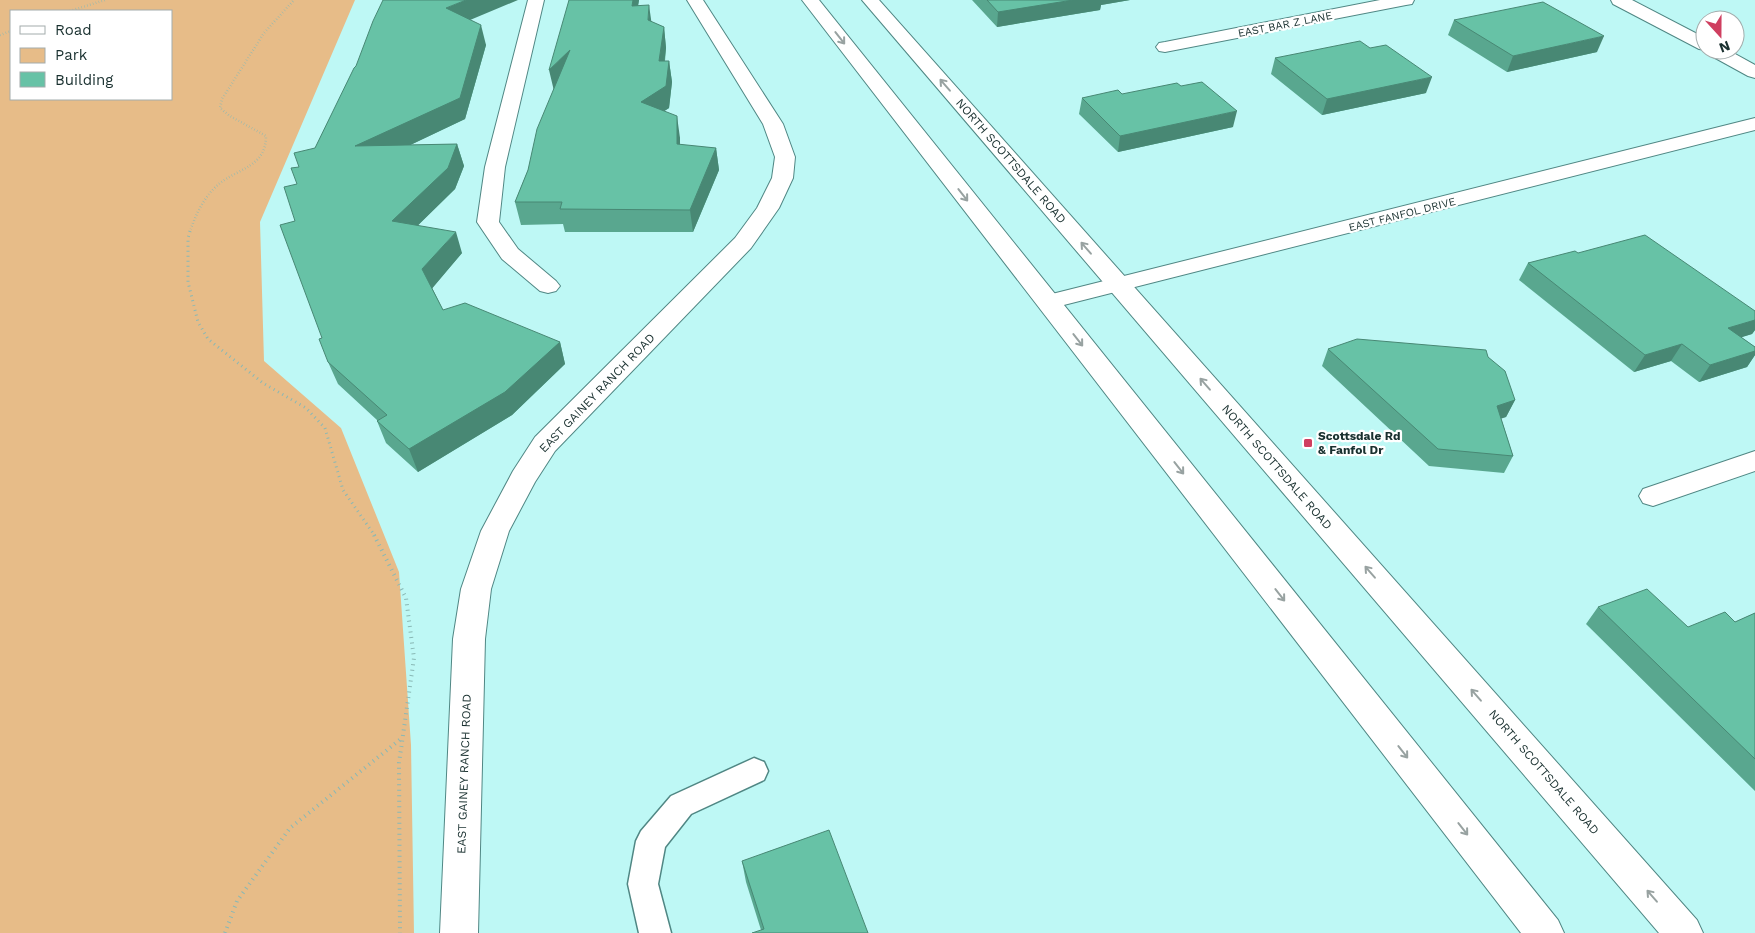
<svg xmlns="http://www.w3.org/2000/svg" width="1755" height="933" font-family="'Work Sans',sans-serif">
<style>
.green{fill:#e7bc88;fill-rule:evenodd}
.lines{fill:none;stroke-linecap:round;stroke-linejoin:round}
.service-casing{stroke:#508784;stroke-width:3}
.minor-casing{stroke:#508784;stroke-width:2}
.primary-casing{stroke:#508784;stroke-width:2}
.path-far2{stroke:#89b8b5;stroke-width:2.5;stroke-dasharray:0.5 2.5;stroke-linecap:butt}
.path-far1{stroke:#89b8b5;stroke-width:3;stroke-dasharray:1 4;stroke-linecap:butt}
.path{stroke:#89b8b5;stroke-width:4;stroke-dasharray:1 4.5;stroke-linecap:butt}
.service{fill:#fff;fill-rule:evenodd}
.minor{fill:#fff;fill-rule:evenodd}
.primary{fill:#fff;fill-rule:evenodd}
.wall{fill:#59a78f}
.shaded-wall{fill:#488874}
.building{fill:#67c2a6;stroke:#488874}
.oneway{stroke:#98a2a1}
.poi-dot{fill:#cf3f60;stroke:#fff;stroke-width:2}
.labels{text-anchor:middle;stroke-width:4.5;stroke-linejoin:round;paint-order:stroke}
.far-street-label{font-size:11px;fill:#19302f;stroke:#fff}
.street-label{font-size:12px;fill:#19302f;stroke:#fff}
.poi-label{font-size:12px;font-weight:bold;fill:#19302f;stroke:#fff;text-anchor:start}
</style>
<rect width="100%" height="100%" fill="#bef8f5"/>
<path class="green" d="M 0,0 L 355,0 L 260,222 L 264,361 L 341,428 L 399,572 L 411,745 L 414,933 L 0,933 ZM 11,11 L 171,11 L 171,99 L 11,99 Z"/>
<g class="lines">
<g class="service-casing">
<path id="service" d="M 754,758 L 764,762 L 768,771 L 764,780 L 691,814 L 665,847 L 658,884 L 671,933 L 639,933 L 628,884 L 636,841 L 641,831 L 671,796 Z"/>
</g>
<g class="minor-casing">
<path id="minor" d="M 528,0 L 544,0 L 505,167 L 499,222 L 518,249 L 556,281 L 560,286 L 556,291 L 548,293 L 540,291 L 502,259 L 477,222 L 485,167 Z
M 687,0 L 703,0 L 783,124 L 795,157 L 793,178 L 779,208 L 751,248 L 555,451 L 535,482 L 509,531 L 491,589 L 485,639 L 478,933 L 440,933 L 453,639 L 461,589 L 481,531 L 513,471 L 535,437 L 735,238 L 757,208 L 772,178 L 775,157 L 763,124 Z
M 1380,0 L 1414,0 L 1412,4 L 1406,5 L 1165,52 L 1159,51 L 1156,47 L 1159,43 L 1165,42 Z
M 1611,0 L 1632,0 L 1705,38 L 1705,50 L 1728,50 L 1755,65 L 1755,78 L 1748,76 L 1708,54 L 1705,50 L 1699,49 L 1613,4 Z
M 1755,118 L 1755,130 L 1048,309 L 1040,307 L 1036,302 L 1040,297 L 1048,295 Z
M 1755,451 L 1755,471 L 1653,506 L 1643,503 L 1639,496 L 1643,489 Z"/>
</g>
<g class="primary-casing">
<path id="primary" d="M 802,0 L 819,0 L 1558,920 L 1564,933 L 1521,933 Z
M 862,0 L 879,0 L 1697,920 L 1703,933 L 1659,933 Z"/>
</g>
<path class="path-far2" d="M 70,11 L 105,0
M 0,35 L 11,31
M 190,232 C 195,215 205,195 220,183 C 240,168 266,166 266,136 L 230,116 L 220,108 L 222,99 L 264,33 L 294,0"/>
<path class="path-far1" d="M 190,231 L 188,238 L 188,282 L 198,322 L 208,339 L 263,383 L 306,408 L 325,428 L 343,490 L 375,536"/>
<path class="path" d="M 374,535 L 406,598 L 414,658 L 399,763 L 400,933
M 225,933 L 237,901 L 290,828 L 402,738"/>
<use href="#service" class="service"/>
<use href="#minor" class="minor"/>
<use href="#primary" class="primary"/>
</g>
<path class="wall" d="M 569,0 L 639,0 L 638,5 L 651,22 L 664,27 L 666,48 L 665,61 L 669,61 L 672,82 L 669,108 L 664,111 L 680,138 L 680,145 L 716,148 L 719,170 L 693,232 L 565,232 L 563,224 L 521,225 L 515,202 L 528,170 L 554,89 Z
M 972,0 L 1130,0 L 1101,5 L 1100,10 L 997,27 Z
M 470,20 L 486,45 L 465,119 L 410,145 L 457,144 L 464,166 L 455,189 L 418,225 L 462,253 L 432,288 L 443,310 L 560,342 L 565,364 L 512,415 L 418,472 L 386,443 L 377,421 L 377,420 L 338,384 L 328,362 L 295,221 L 297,184 L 299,167 L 315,148 L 356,66 Z
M 1454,20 L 1597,52 L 1507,72 L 1448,35 Z
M 1370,48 L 1426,93 L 1322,115 L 1271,74 L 1275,58 Z
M 1122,94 L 1233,127 L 1118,152 L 1079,114 L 1082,98 Z
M 1578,253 L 1755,311 L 1755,330 L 1752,334 L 1741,337 L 1755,347 L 1755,355 L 1747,367 L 1699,382 L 1671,361 L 1634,372 L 1519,280 L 1528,263 Z
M 1328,349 L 1488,357 L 1515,400 L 1506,417 L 1501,418 L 1513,456 L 1504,473 L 1429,466 L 1322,366 Z
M 1598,607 L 1688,627 L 1735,622 L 1755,613 L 1755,791 L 1586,624 Z
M 742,861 L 868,933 L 761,930 L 746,882 Z"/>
<path class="shaded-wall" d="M 466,0 L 518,0 L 451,28 L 446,8 Z
M 633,0 L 639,0 L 635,26 L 632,6 Z
M 1073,0 L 1130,0 L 1101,5 L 1100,10 L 997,27 L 998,12 Z
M 649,5 L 652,26 L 648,20 Z
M 481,25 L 486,45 L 465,119 L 362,168 L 355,146 Z
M 664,27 L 666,48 L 662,82 L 659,61 Z
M 1604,36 L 1597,52 L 1507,72 L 1513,56 Z
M 570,50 L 554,91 L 549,70 Z
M 669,61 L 672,82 L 669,108 L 645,124 L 641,102 Z
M 1432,77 L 1426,93 L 1322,115 L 1327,99 Z
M 1237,111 L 1233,127 L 1118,152 L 1120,136 Z
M 677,116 L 680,138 L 680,167 L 677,144 Z
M 457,144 L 464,166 L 455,189 L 400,243 L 392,221 Z
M 716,148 L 719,170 L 693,232 L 690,210 Z
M 456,232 L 462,253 L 430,291 L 422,269 Z
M 1755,320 L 1755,330 L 1752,334 L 1717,345 L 1728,328 Z
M 560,342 L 565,364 L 512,415 L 418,472 L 409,449 Z
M 1682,344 L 1671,361 L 1634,372 L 1645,355 Z
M 1755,351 L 1755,355 L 1747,367 L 1699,382 L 1710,365 Z
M 1515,400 L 1506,417 L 1488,423 L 1497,406 Z"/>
<path class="building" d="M 383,0 L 466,0 L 446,8 L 481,25 L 460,98 L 355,146 L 457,144 L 448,168 L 392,221 L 456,232 L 422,269 L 443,310 L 465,303 L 560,342 L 505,392 L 409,449 L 377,421 L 387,415 L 328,362 L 319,339 L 322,338 L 280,225 L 295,221 L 284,187 L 297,184 L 291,168 L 299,167 L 294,153 L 315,148 L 354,68 L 356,66 L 373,21 Z
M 569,0 L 633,0 L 632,6 L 649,5 L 648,20 L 664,27 L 659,61 L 669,61 L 666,86 L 641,102 L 677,116 L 677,144 L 716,148 L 690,210 L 560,209 L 562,202 L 515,202 L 528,170 L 537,129 L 570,50 L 549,70 Z
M 987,0 L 1073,0 L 998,12 Z
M 1543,2 L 1604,36 L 1513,56 L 1454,20 Z
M 1360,41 L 1370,48 L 1386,45 L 1432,77 L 1327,99 L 1275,58 Z
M 1202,82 L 1237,111 L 1120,136 L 1082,98 L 1118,90 L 1122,94 L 1177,83 L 1181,86 Z
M 1645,235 L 1755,311 L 1755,320 L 1728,328 L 1755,347 L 1755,351 L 1710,365 L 1682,344 L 1645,355 L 1528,263 L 1575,251 L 1578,253 Z
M 1357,339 L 1486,350 L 1488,357 L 1505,371 L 1515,400 L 1497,406 L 1513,456 L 1438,449 L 1328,349 Z
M 1647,589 L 1688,627 L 1725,612 L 1735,622 L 1755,613 L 1755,759 L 1598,607 Z
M 829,830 L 868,933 L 752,933 L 764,929 L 742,861 Z"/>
<defs><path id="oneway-shaft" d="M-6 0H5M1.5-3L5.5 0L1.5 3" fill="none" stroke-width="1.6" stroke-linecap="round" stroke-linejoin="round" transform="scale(1.25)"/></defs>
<g class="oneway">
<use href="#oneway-shaft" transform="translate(840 38) rotate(52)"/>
<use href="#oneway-shaft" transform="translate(945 85) rotate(-131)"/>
<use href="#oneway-shaft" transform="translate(963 195) rotate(52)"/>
<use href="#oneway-shaft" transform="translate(1086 248) rotate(-131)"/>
<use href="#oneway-shaft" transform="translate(1078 340) rotate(52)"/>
<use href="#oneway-shaft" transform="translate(1205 384) rotate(-131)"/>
<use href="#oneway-shaft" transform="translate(1179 468) rotate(52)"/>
<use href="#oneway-shaft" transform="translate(1370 572) rotate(-131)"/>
<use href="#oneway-shaft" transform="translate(1280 595) rotate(52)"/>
<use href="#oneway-shaft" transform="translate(1476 695) rotate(-131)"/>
<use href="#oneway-shaft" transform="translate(1403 752) rotate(52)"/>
<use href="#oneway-shaft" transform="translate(1463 829) rotate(52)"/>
<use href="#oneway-shaft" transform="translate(1652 896) rotate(-131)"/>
</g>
<rect class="poi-dot" x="1303" y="438" width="10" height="10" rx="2.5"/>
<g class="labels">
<g class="far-street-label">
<text transform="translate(1285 24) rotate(-11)" y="4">EAST BAR Z LANE</text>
<text transform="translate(1402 214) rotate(-14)" y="4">EAST FANFOL DRIVE</text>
</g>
<g class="street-label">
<text transform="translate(1011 161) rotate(49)" y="4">NORTH SCOTTSDALE ROAD</text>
<text transform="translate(597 393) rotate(-46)" y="4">EAST GAINEY RANCH ROAD</text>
<text transform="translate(1277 467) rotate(49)" y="4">NORTH SCOTTSDALE ROAD</text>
<text transform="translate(1544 772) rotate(49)" y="4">NORTH SCOTTSDALE ROAD</text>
<text transform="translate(464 774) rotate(-88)" y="4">EAST GAINEY RANCH ROAD</text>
</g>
<g class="poi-label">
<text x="1318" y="440">Scottsdale Rd<tspan x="1318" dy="14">&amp; Fanfol Dr</tspan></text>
</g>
</g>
<rect x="10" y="10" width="162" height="90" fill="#ffffff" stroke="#a3acac"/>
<rect x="20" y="26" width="25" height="8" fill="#ffffff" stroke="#a3acac"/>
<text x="55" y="35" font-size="15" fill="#19302f">Road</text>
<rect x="20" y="48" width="25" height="15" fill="#e7bc88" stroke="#a3acac"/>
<text x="55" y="60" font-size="15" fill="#19302f">Park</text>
<rect x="20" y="72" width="25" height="15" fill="#67c2a6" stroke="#a3acac"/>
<text x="55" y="85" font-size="15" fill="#19302f">Building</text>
<g transform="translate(1720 35) rotate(159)"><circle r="24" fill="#ffffff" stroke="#a3acac"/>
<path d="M0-4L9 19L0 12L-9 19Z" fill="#cf3f60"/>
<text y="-8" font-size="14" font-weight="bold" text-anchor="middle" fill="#19302f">N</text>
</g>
</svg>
